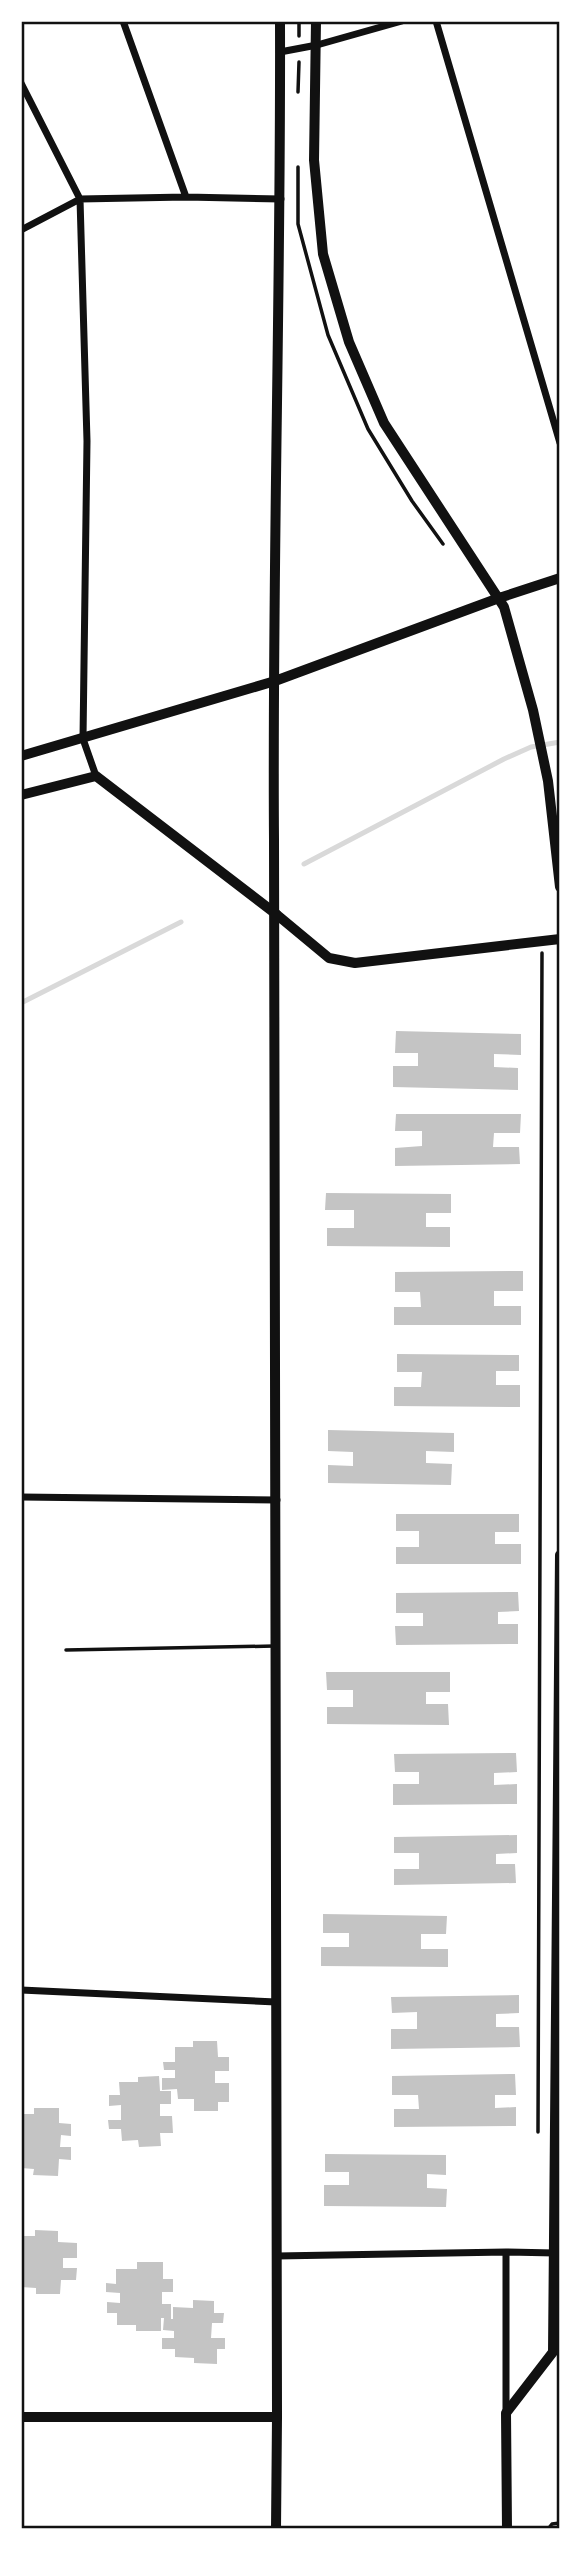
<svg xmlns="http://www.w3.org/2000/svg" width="581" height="2550" font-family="'Nunito Sans',sans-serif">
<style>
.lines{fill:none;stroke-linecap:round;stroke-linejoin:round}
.stream{stroke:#d9d9d9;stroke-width:5}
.building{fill:#c4c4c4}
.path{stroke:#111;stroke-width:3.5}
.service{stroke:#111;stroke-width:3.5}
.minor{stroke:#111;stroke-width:7}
.tertiary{stroke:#111;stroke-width:10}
.secondary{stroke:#111;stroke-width:10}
.neatline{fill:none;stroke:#111;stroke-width:2.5}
</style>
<rect width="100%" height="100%" fill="#fff"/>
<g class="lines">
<path class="stream" d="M 304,864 L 504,759 L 531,747 L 560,742
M 21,1003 L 181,922"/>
</g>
<path class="building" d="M 396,1031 L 521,1034 L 521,1055 L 494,1054 L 494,1067 L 518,1068 L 518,1090 L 393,1087 L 393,1066 L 418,1066 L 418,1053 L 395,1053 Z
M 396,1114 L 521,1114 L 520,1133 L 494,1133 L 493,1147 L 519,1147 L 520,1164 L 395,1166 L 395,1148 L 422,1146 L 422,1131 L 395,1131 Z
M 326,1193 L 451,1194 L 451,1213 L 426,1213 L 426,1227 L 450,1227 L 450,1247 L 327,1246 L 327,1228 L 354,1228 L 354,1210 L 325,1210 Z
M 523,1271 L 523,1291 L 494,1291 L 494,1306 L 521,1306 L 521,1325 L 394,1325 L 394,1307 L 421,1307 L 420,1292 L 395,1292 L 395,1272 Z
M 397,1354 L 519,1355 L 519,1371 L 496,1371 L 496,1385 L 520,1385 L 520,1407 L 394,1406 L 394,1387 L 421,1387 L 422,1372 L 397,1372 Z
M 328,1430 L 454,1433 L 454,1452 L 426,1451 L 426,1463 L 452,1464 L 451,1485 L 328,1483 L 328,1465 L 353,1466 L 353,1452 L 328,1451 Z
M 396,1514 L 519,1514 L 519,1532 L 495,1532 L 495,1544 L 521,1544 L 521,1564 L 396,1564 L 396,1547 L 419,1547 L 419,1531 L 396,1531 Z
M 518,1592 L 519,1611 L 498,1612 L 498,1624 L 518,1624 L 518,1644 L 396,1645 L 395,1626 L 423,1626 L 423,1613 L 396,1613 L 396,1593 Z
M 326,1672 L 450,1672 L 450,1692 L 426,1692 L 426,1704 L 448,1704 L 449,1725 L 327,1724 L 327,1707 L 353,1707 L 353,1690 L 327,1690 Z
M 516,1753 L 517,1772 L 494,1773 L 494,1785 L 517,1784 L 517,1804 L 393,1805 L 393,1784 L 419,1784 L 419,1772 L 395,1772 L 394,1754 Z
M 517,1835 L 517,1853 L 496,1854 L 496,1864 L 515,1864 L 516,1883 L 394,1885 L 394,1869 L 419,1869 L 419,1853 L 394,1853 L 394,1837 Z
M 323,1914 L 447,1916 L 446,1934 L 421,1934 L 421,1949 L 448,1949 L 448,1967 L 321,1966 L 321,1947 L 349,1947 L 349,1933 L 323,1933 Z
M 519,1995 L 519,2013 L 496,2014 L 496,2027 L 519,2027 L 520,2047 L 391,2049 L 391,2029 L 417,2029 L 417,2012 L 392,2013 L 391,1997 Z
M 193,2041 L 217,2041 L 218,2057 L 229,2057 L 229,2071 L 215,2071 L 215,2083 L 229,2083 L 229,2102 L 218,2102 L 218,2111 L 194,2111 L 194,2099 L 178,2099 L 177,2089 L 162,2090 L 162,2078 L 175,2078 L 175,2070 L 164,2070 L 163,2062 L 175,2062 L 175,2047 L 193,2047 Z
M 515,2074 L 516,2095 L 495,2095 L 495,2108 L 516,2107 L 516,2126 L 394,2127 L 394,2109 L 419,2109 L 418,2095 L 392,2095 L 392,2076 Z
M 159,2076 L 160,2091 L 171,2091 L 171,2104 L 160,2104 L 160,2116 L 172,2116 L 173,2133 L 160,2133 L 161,2146 L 139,2147 L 138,2140 L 122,2141 L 121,2129 L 109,2129 L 108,2120 L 121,2120 L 121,2105 L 109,2106 L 109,2095 L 120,2095 L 119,2082 L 138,2082 L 138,2077 Z
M 34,2108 L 59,2108 L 59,2123 L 71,2124 L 71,2136 L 61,2135 L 60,2147 L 71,2147 L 71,2160 L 59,2159 L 58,2176 L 33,2175 L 34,2169 L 21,2168 L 21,2114 L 34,2114 Z
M 325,2154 L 446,2155 L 446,2175 L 427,2174 L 427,2188 L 447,2189 L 446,2207 L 324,2206 L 324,2185 L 349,2185 L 349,2172 L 325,2172 Z
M 35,2230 L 58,2231 L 58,2242 L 77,2243 L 77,2258 L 63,2258 L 63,2268 L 77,2268 L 76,2280 L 61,2280 L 60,2294 L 36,2294 L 36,2288 L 21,2287 L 21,2236 L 35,2236 Z
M 137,2262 L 163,2262 L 163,2279 L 173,2279 L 173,2292 L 162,2292 L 162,2304 L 171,2304 L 171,2319 L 173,2319 L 173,2307 L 193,2308 L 193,2300 L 214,2301 L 214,2313 L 224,2313 L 223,2323 L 212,2323 L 211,2338 L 225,2338 L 225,2349 L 217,2349 L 217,2364 L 194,2363 L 194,2358 L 175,2357 L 175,2349 L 162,2349 L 162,2338 L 174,2338 L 174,2331 L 163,2330 L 164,2318 L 161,2318 L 161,2331 L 136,2331 L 136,2325 L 117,2325 L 117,2313 L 107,2313 L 107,2302 L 120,2303 L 120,2293 L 106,2292 L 106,2283 L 116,2284 L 116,2269 L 137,2269 Z"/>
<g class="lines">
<path class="path" d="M 299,36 L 299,21
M 298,92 L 299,62
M 298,167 L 298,224 L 328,335 L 368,429 L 412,501 L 443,544
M 538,2132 L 542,953"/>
<path class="service" d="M 66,1650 L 274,1646
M 548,2529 L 552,2524 L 560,2523"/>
<path class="minor" d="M 123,21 L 186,197
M 436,21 L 560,443
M 280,52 L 317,45 L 402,21
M 21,83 L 80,199 L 87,441 L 83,739 L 96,776
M 21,230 L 80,199 L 186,197 L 281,199
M 21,1497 L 277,1500
M 21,1990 L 276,2002
M 506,2252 L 506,2412
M 277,2256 L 506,2252 L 555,2253"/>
<path class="tertiary" d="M 21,756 L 275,681
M 21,795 L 96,776 L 276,914
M 276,2529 L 277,2417"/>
<path class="secondary" d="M 316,21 L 314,160 L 323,254 L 349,342 L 384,423 L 504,607 L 533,710 L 548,781 L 560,887
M 275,681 L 499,598 L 560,578
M 276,914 L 329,958 L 355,963 L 560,939
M 21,2417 L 277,2417 C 276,1891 278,1365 274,840 C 272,567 281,294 280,21
M 507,2529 L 506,2413 L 553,2352 L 560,1555"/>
</g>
<rect width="581" height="2550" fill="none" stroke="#ffffff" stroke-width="46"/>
<rect x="23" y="23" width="535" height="2504" class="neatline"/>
</svg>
